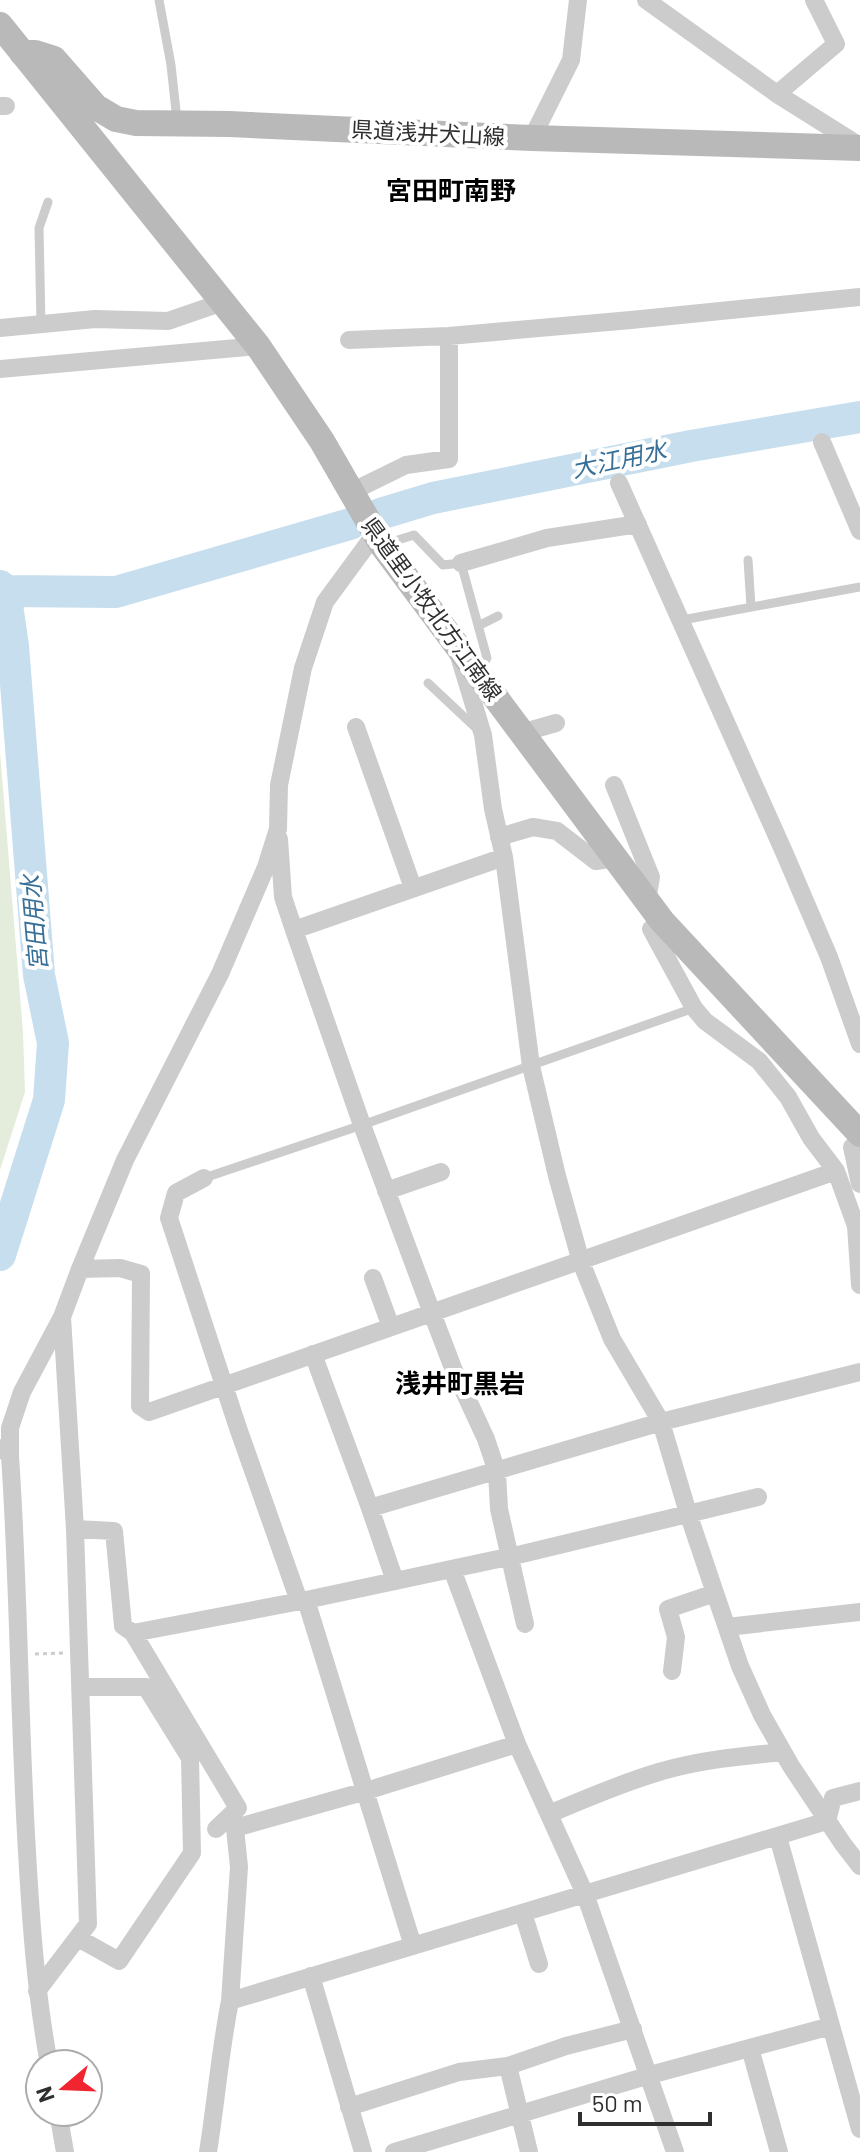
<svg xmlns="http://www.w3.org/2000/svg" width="860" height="2152" font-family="Barlow,'Noto Sans JP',sans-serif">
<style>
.green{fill:#e4eddb}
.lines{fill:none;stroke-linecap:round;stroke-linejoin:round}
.river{stroke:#c6deee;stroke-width:32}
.path{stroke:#ccc;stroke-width:3;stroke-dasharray:4 4;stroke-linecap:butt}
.lane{stroke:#ccc;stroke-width:9}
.street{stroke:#ccc;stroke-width:18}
.secondary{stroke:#b9b9b9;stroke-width:26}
.labels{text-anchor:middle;stroke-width:8;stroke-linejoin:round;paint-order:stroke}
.street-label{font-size:22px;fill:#2f2f2f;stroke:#fff}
.water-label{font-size:24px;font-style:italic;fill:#376f97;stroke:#fff}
.quarter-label{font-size:26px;font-weight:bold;fill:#000;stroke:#fff}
</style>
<rect width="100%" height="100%" fill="#fff"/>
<path class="green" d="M 0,752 L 23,1032 L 25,1092 L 0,1170 Z"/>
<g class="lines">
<path class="river" d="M 380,514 L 433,498 L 691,446 L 860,417
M 0,586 L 5,591 L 13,646 L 39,975 L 53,1043 L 49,1100 L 0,1255
M 5,591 L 116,592 L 350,524"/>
<path class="path" d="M 35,1654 L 64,1653"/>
<path class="lane" d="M 159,0 L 171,65 L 177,120
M 41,325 L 39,228 L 48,202
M 385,544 L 414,535 L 443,565 L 461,563 L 487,658 L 479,672
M 748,560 L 751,607
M 682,620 L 860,587
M 480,625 L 498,616
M 428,683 L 477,729
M 204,1178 L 362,1125 L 694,1008"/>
<path class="street" d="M 646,0 L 777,94 L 860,146
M 777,94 L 836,44 L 814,0
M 0,106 L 6,106
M 532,138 L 571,60 L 578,0
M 0,328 L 95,319 L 168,321 L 223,302
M 349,340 L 449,336 L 631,320 L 860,297
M 0,369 L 258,346
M 822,442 L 860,531
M 619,483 L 784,852 L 829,957 L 860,1044
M 351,492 L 406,465 L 449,459 L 449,336
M 461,563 L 547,538 L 638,524
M 459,656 L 483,735 L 493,809 L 504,857 L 531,1066 L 557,1176 L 581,1262 L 612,1339 L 661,1422 L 688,1513 L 715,1593 L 740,1666 L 762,1715 L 791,1766 L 843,1844 L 860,1866
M 356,727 L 413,888
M 521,733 L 556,723
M 614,785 L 651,877 L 647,901
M 499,837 L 533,827 L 557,831 L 596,861 L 615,858
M 279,839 L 283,897 L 294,930
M 504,857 L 294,930 L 362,1125 L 432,1313 L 453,1368 L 486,1439 L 497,1472 L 499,1509 L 525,1624
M 662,921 L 651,929 L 694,1008 L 705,1021 L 759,1061 L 788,1097 L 811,1138 L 836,1171
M 860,1140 L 852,1147 L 860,1184
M 204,1178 L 176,1193 L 169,1218 L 238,1428 L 299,1601
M 386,1191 L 441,1172
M 860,1221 L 856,1226 L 860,1285
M 80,1269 L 120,1268 L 141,1274 L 140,1406 L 149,1412 L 836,1171 L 856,1226
M 373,1278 L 391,1327
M 313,1354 L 370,1508 L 395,1581
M 2,1448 L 10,1456 C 19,1588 19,1720 27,1852 C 31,1923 36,1994 49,2064
M 10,1456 L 10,1428 L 22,1392 L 62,1317 L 80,1269 L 125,1160 L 220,974 L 266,867 L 278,829 L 279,785 L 303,668 L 325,602 L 375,534
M 370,1508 L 661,1422 L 860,1372
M 75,1529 L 114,1531 L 123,1626 L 133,1633 L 306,1600 L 522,1554 L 758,1497
M 452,1569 L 517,1744 L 585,1894 L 675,2152
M 306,1600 L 413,1946
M 727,1627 L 860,1612
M 133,1633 L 238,1808 L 216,1829
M 672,1671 L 676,1637 L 668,1609 L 715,1593
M 549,1814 C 585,1799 621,1783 659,1772 C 699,1760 742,1756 783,1752
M 778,1837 L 860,2129
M 523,1913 L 539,1964
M 78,1938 L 119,1961 L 192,1853 L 190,1758 L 146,1687 L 81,1687
M 311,1976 L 363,2152
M 37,1991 L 88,1924 L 75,1529 L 62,1317
M 230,2001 L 239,1867 L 235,1828 L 366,1791 L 517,1744
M 750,2048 L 779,2152
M 508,2066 L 529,2152
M 349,2107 L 459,2072 L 508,2066 L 566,2046 L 633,2029
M 58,2112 L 65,2152
M 208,2152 C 216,2102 220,2051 230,2001 L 827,1821 L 833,1798 L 860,1791
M 394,2152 L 650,2075 L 831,2026"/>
<path class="secondary" d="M 0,25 L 258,346 L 322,441 L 382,545 L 662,921 L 860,1134
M 22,53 L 35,53 L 54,59 L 96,107 L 116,119 L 136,123 L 229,124 L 532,138 L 860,148"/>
</g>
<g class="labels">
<g class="street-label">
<text transform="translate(428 133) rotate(3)" y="8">県道浅井犬山線</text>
<text transform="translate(432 609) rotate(54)" y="8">県道里小牧北方江南線</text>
</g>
<g class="water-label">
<text transform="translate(619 460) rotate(-12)" y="8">大江用水</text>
<text transform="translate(35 923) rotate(-95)" y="8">宮田用水</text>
</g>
<g class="quarter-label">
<text x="451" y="200">宮田町南野</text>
<text x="460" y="1393">浅井町黒岩</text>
</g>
</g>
<g transform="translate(64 2088) rotate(251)"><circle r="38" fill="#ffffff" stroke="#acacac" stroke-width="2"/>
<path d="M0-6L14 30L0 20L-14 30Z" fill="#f1252f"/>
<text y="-12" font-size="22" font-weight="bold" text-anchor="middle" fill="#2f2f2f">N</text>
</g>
<path d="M580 2112v12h130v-12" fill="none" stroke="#2f2f2f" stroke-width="4"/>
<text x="592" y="2112" font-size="24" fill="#2f2f2f" stroke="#ffffff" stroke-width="6" paint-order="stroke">50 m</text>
</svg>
